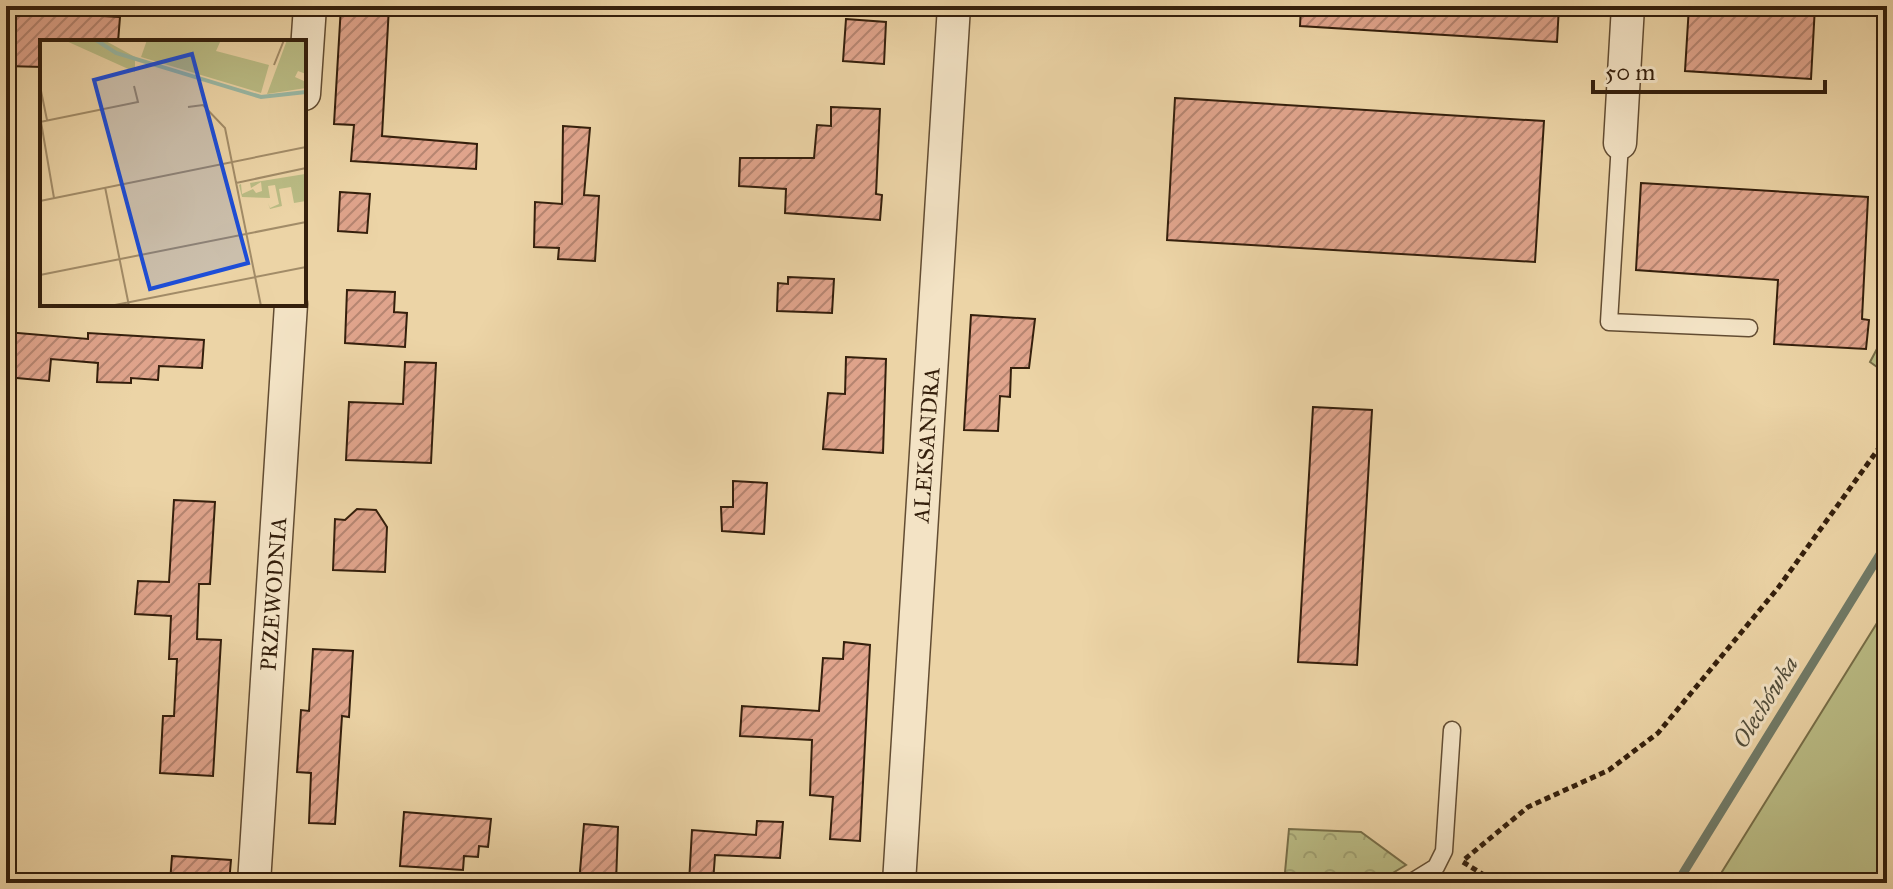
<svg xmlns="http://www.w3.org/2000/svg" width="1893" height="889" font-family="'IM FELL Great Primer',serif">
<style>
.green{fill:#babc85;stroke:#776e48;stroke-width:2}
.forest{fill:url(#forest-crowns);stroke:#776e48;stroke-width:2}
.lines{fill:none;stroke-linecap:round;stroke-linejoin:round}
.stream{stroke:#717b68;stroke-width:9}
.building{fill:url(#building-hatch);stroke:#341f0c;stroke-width:2}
.service-casing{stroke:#624c32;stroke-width:19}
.minor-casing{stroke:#624c32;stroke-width:35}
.path{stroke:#341f0c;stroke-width:5;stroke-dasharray:6 4;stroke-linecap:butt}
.service{stroke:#f3e3c5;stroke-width:16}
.minor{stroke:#f3e3c5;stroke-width:32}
.labels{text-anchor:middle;stroke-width:6;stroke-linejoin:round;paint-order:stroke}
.street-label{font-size:22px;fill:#341f0c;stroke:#f3e3c5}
.water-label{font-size:24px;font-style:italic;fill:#524d3a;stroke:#f3e3c5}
.inset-river{fill:none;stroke:#99b8a5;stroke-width:4}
.inset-road{fill:none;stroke:#a28c68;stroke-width:2}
.view{fill:#1d4ed8;fill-opacity:0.15;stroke:#1d4ed8;stroke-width:4}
.inset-edge{fill:none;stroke:#341f0c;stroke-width:4}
</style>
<defs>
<pattern id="forest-crowns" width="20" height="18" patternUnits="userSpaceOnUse" patternTransform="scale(2)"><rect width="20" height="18" fill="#babc85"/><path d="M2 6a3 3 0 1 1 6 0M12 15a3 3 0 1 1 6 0" fill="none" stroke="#a0a172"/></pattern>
<pattern id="building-hatch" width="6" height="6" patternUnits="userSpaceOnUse" patternTransform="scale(2)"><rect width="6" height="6" fill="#e0a48c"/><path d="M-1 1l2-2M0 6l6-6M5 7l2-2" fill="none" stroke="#b68571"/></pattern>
</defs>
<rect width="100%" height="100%" fill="#ecd4a6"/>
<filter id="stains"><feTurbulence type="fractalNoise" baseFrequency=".0025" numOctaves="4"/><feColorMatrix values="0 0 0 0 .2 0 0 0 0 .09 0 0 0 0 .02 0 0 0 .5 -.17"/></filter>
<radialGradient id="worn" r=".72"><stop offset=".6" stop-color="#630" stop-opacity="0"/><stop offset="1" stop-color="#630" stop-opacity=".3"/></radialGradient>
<path class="green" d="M 1887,330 L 1887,374 L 1870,362 Z
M 1887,607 L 1887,883 L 1715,883 Z"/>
<path class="forest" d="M 1289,829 L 1361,832 L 1406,865 L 1376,883 L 1284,883 Z"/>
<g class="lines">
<path class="stream" d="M 1677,883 L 1887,543"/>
</g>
<path class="building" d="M 6,6 L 50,6 L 49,13 L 120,17 L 118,42 L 42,42 L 42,67 L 6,66 Z
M 341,6 L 389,6 L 382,136 L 477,144 L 476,169 L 351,161 L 354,125 L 334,124 Z
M 1301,6 L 1559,6 L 1557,42 L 1300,26 Z
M 1689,6 L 1815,6 L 1811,79 L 1685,71 Z
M 846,19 L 886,22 L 884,64 L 843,61 Z
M 1175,98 L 1544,121 L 1535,262 L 1167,240 Z
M 831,107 L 880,109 L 876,194 L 882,195 L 880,220 L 785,213 L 786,189 L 739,186 L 740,158 L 814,158 L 817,125 L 831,126 Z
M 563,126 L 590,128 L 584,195 L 599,196 L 595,261 L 558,259 L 559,248 L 534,247 L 535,202 L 562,204 Z
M 1641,183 L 1868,197 L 1862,319 L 1869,320 L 1866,349 L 1774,344 L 1778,280 L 1636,270 Z
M 340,192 L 370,194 L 367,233 L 338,231 Z
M 788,277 L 834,279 L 832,313 L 777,311 L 778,283 L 788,284 Z
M 347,290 L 395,292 L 394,312 L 407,313 L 405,347 L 345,343 Z
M 971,315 L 1035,319 L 1029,368 L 1011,368 L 1010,397 L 1000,396 L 998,431 L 964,430 Z
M 6,332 L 88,339 L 88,333 L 204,340 L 202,368 L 159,366 L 158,380 L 131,378 L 131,383 L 97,382 L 98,363 L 51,359 L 49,381 L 6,377 Z
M 846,357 L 886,359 L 883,453 L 823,449 L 828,393 L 845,394 Z
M 405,362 L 436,363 L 431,463 L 346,460 L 349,402 L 403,404 Z
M 1313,407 L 1372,410 L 1357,665 L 1298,662 Z
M 733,481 L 767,483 L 764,534 L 722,531 L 721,507 L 733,507 Z
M 174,500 L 215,502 L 210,584 L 199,584 L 197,639 L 221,640 L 213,776 L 160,773 L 163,716 L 174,716 L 177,659 L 169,659 L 171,616 L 135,614 L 138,581 L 169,582 Z
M 357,509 L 376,510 L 387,527 L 385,572 L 333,570 L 335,519 L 345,520 Z
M 844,642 L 870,645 L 860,841 L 830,839 L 833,797 L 810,795 L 812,740 L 740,736 L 742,706 L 819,711 L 823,658 L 843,659 Z
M 313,649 L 353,651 L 349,717 L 342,716 L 335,824 L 309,823 L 311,773 L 297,772 L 301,710 L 309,711 Z
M 404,812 L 491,819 L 488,847 L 479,846 L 478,857 L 464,856 L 463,870 L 400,866 Z
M 757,821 L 783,822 L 780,858 L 715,855 L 713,883 L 689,883 L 692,830 L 756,835 Z
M 584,824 L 618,827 L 616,883 L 579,883 Z
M 172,856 L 231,860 L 229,883 L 170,883 Z"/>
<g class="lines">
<g class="service-casing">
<path id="service" d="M 1620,143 L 1609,322 L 1749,328
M 1410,883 L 1436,867 L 1444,851 L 1452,730"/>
</g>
<g class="minor-casing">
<path id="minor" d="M 304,94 L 310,6
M 1620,143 L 1628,6
M 254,883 L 291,304
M 899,883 L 954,6"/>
</g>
<path class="path" d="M 1465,859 L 1528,807 L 1609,770 L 1658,733 L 1778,588 L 1887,437
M 1463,862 L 1497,883"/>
<use href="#service" class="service"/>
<use href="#minor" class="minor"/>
</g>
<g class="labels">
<g class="street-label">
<text transform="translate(926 445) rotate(-86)" y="8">ALEKSANDRA</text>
<text transform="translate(273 594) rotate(-86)" y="8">PRZEWODNIA</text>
</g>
<g class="water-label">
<text transform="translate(1765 702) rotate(-58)" y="8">Olechówka</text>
</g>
</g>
<g transform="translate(40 40)">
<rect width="266" height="266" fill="#ecd4a6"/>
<path d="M 24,0 L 64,0 L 95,17 L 95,32 ZM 107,0 L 181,0 L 176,11 L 229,25 L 221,53 L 101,17 ZM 247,0 L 266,1 L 266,34 L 258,31 L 255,37 L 266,42 L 266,48 L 227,54 ZM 265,134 L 266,161 L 254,163 L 251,147 L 239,149 L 242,166 L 230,169 L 228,163 L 230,168 L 239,164 L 235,145 L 228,146 L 230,158 L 202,157 L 199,145 L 201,144 L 202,154 L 213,149 L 216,153 L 222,151 L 221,142 L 211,148 L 210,143 Z" fill="#babc85"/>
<path class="inset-river" d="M 56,0 L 76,13 L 221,57 L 266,52"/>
<path class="inset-road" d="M 234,25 L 244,0M 0,46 L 7,80M 148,67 L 163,65 L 185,88 L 221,266M 0,82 L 98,62 L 94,46M 1,82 L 14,158M 196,143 L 266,128M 65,147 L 89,266M 0,161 L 266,107M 0,235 L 266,182M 70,266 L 266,227"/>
<path class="view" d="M 152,14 L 208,223 L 110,249 L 54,40 Z"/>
<rect width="266" height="266" class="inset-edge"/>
</g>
<rect width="1893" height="889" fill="none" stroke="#ecd4a6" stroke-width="32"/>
<rect x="8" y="8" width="1877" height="873" fill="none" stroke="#341f0c" stroke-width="4"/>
<rect x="16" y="16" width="1861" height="857" fill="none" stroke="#341f0c" stroke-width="2"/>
<path d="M1593 80v12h232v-12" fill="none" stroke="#341f0c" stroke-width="4"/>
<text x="1605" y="80" font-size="24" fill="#341f0c" stroke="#f3e3c5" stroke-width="6" paint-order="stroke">50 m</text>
<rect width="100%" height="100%" filter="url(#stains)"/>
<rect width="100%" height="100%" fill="url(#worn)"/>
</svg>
